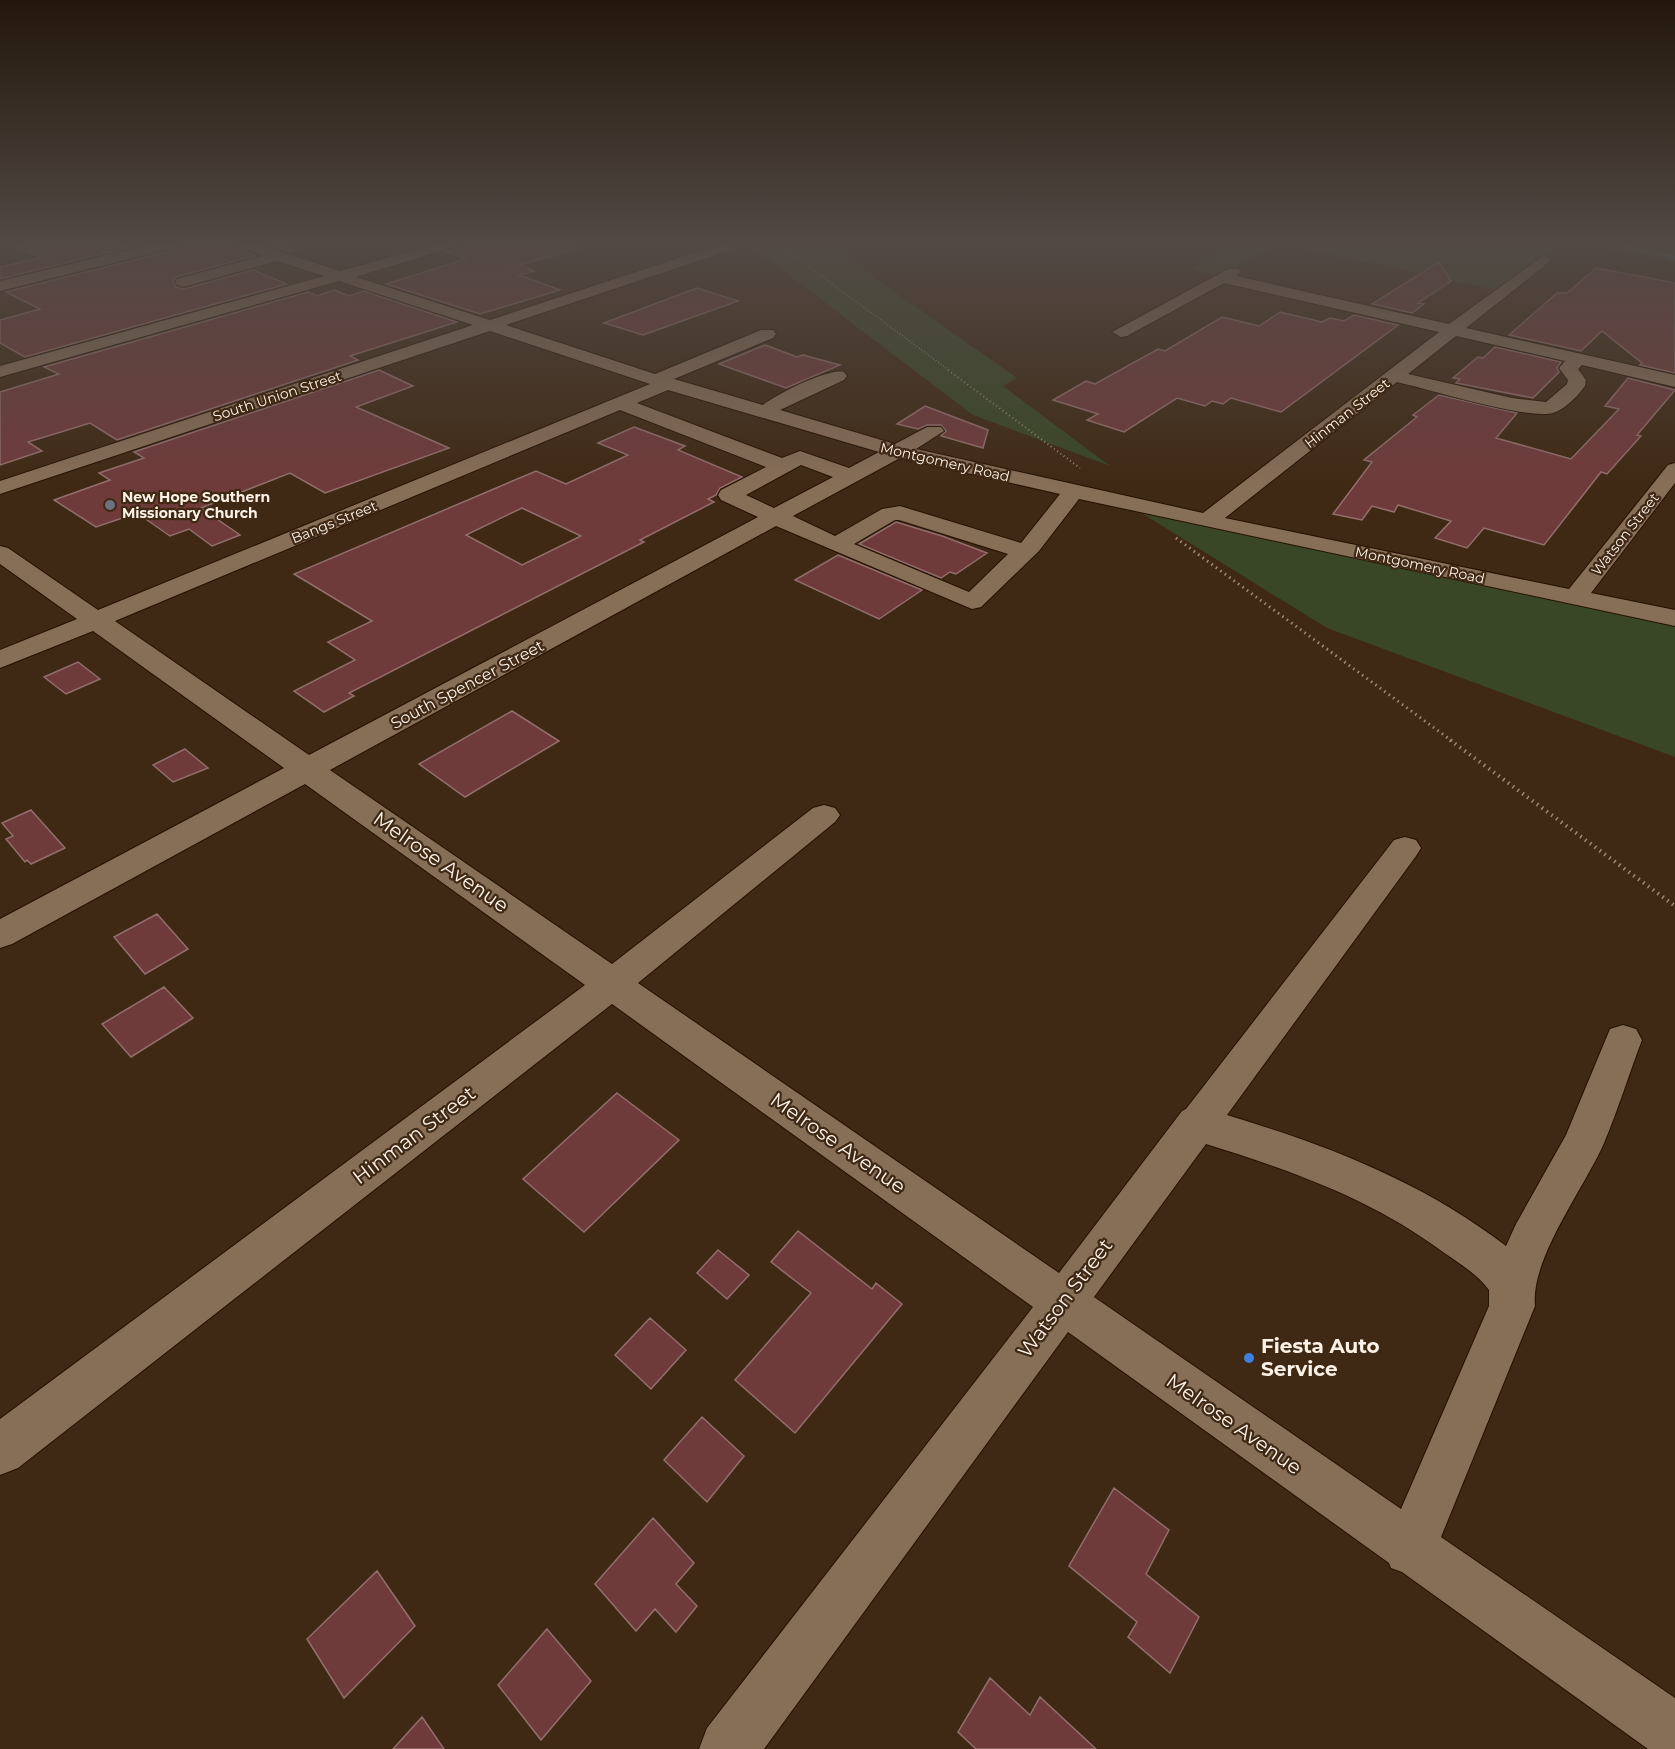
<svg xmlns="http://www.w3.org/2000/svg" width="1675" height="1749" font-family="Montserrat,sans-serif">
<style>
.green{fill:#394726}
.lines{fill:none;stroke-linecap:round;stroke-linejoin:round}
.stream{fill:#44899a;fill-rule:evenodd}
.building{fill:#6f3b3a;stroke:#926e6d;stroke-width:1.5;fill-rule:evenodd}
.minor-casing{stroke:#251100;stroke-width:2}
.path-far3{stroke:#9b8a7a;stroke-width:1.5;stroke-dasharray:1 2;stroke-linecap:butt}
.path-far2{stroke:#9b8a7a;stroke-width:2;stroke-dasharray:1 3;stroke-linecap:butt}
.path-far1{stroke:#9b8a7a;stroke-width:3;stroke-dasharray:1.5 4;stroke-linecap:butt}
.path{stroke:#9b8a7a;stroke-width:4;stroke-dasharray:1.5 4.5;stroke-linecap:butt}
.minor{fill:#876e57;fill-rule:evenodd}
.worship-dot{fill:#6b7280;stroke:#3f2914;stroke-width:2}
.shop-dot{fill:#3f7fe0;stroke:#3f2914;stroke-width:2}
.labels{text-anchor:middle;stroke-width:4.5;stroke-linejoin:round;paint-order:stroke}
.far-street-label{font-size:14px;fill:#fdf2e7;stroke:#3f2914}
.far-poi-label{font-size:14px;font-weight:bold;fill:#fdf2e7;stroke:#3f2914;text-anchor:start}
.street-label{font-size:16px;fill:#fdf2e7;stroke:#3f2914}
.near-street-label{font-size:20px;fill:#fdf2e7;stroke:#3f2914}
.near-poi-label{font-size:20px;font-weight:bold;fill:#fdf2e7;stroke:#3f2914;text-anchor:start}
</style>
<rect width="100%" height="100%" fill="#3f2914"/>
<path class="green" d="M 744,241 L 833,241 L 879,281 L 1017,378 L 1003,386 L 1110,466 L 973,415 Z
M 1239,241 L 1560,241 L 1499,291 L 1280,243 L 1217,276 L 1190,269 Z
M 1570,241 L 1632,241 L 1675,249 L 1675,261 Z
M 1127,504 L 1675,618 L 1675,757 L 1327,628 Z"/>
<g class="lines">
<path class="stream" d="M 1594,241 L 1604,241 L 1675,256 L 1675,258 Z"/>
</g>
<path class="building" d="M 6,241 L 154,241 L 0,279 L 0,267 L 40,258 Z
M 193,241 L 223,241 L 255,256 L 176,277 L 173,281 L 176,287 L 184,289 L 253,270 L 287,284 L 25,357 L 0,343 L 0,320 L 40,309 L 6,292 L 190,246 Z
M 256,241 L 290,241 L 292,250 L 286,251 Z
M 474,241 L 576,241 L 577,249 L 520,265 L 534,271 L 519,275 L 560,290 L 480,314 L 386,284 L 466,259 L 446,251 Z
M 1439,262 L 1451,281 L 1418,303 L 1424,304 L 1412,313 L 1372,304 Z
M 1596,268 L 1675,283 L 1675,373 L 1640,365 L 1642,363 L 1602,331 L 1581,351 L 1509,335 L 1557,293 L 1567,293 Z
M 697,288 L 738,301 L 643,335 L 604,323 Z
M 334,290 L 349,296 L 364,291 L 457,322 L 350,356 L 358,360 L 117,440 L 90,423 L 28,442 L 42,451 L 0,465 L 0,392 L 59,374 L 44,367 L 308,292 L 317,296 Z
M 1280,312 L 1322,322 L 1330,318 L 1344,321 L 1354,315 L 1398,325 L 1281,412 L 1231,398 L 1223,404 L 1212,401 L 1205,406 L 1177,398 L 1124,432 L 1087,420 L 1098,414 L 1053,400 L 1086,381 L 1095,384 L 1158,349 L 1165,351 L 1222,317 L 1259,326 Z
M 765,345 L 797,357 L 803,355 L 840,365 L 786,388 L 719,364 Z
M 1495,347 L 1561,362 L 1557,368 L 1559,372 L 1533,398 L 1456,383 L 1460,379 L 1453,378 L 1478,357 L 1483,358 Z
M 379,370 L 413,386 L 356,407 L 449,448 L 325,493 L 290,473 L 201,508 L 240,535 L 212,546 L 189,529 L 170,536 L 137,513 L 96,527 L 54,500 L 110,480 L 99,473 L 144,458 L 134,452 Z
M 1628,378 L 1675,390 L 1637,435 L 1641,436 L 1607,474 L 1601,472 L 1544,545 L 1484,528 L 1467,548 L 1435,538 L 1451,521 L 1398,505 L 1394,512 L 1372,506 L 1362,520 L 1333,514 L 1372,462 L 1364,460 L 1417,417 L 1413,415 L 1439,395 L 1517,413 L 1496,438 L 1571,459 L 1619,409 L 1605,406 Z
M 925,406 L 988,430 L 983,448 L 941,436 L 946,431 L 941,425 L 927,425 L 918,429 L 897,424 Z
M 634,427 L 685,446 L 678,450 L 742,477 L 720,488 L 716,495 L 708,499 L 714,502 L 640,540 L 644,542 L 349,693 L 354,696 L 324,712 L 294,691 L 355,660 L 328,642 L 372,621 L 294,574 L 536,471 L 566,484 L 628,455 L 598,443 ZM 522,508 L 581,536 L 522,565 L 466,535 Z
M 896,522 L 942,536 L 987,553 L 956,574 L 950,572 L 941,578 L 859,544 Z
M 838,555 L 922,590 L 879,619 L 795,580 Z
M 78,662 L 100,679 L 66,694 L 44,677 Z
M 512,711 L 559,741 L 465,797 L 419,764 Z
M 185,749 L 208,768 L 173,782 L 153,765 Z
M 31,810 L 65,848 L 31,864 L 27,860 L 25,862 L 6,839 L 13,836 L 2,823 Z
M 157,914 L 188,949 L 145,974 L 114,937 Z
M 164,987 L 193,1018 L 131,1057 L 102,1024 Z
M 617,1093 L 679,1140 L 584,1232 L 523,1179 Z
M 798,1231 L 872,1289 L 876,1283 L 902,1304 L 795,1433 L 735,1380 L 811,1293 L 771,1262 Z
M 718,1250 L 749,1275 L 727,1299 L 697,1273 Z
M 650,1318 L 686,1350 L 651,1389 L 615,1355 Z
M 702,1417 L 744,1456 L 707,1502 L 664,1460 Z
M 1114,1488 L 1169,1530 L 1146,1574 L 1199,1617 L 1170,1673 L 1128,1637 L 1137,1622 L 1069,1566 Z
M 653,1518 L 694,1563 L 676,1584 L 697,1606 L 676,1632 L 655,1609 L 636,1631 L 595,1584 Z
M 377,1571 L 415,1626 L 344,1698 L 307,1639 Z
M 547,1629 L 591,1681 L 541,1740 L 498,1685 Z
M 990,1678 L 1030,1715 L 1040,1697 L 1096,1749 L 976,1749 L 958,1732 Z
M 422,1717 L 444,1749 L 393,1749 Z"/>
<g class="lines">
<g class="minor-casing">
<path id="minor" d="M 165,241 L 191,241 L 189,244 L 0,291 L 0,281 Z
M 225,241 L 248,241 L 340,271 L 448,241 L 472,241 L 356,277 L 490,320 L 721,244 L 731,244 L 733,247 L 731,250 L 506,325 L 655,374 L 761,330 L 773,330 L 776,334 L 773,338 L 674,379 L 763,405 C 777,394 828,368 844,372 L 847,376 L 844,380 L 780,410 L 895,444 L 927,427 L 941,427 L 944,431 L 916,449 L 1203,513 L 1439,332 L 1224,283 L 1127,336 L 1121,337 L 1112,332 L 1228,269 L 1238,269 L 1241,272 L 1236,276 L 1449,324 L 1543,256 L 1548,257 L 1550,260 L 1548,263 L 1466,328 L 1675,375 L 1675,387 L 1582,365 L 1578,369 L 1586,380 L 1585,386 C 1579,395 1564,410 1553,413 C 1528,420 1428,389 1397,382 L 1225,518 L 1569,589 L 1668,465 L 1675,463 L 1675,483 L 1591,593 L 1675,610 L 1675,626 L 1079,499 L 1039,551 L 981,607 L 972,609 L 776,526 L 330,770 L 612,964 L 813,808 L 824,805 L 835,808 L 840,815 L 835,822 L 638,983 L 1059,1273 L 1182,1111 L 1186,1109 L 1394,840 L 1405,837 L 1416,840 L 1421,848 L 1416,856 L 1227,1115 C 1327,1145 1423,1182 1506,1246 L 1516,1224 L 1566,1135 L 1610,1029 L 1623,1025 L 1636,1029 L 1642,1040 C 1629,1074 1618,1110 1604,1143 C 1585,1187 1530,1259 1535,1306 L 1441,1537 L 1675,1698 L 1675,1749 L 1648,1749 L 1402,1572 L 1391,1568 L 1389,1563 L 1068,1332 L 764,1749 L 699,1749 L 707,1728 L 1033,1307 L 612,1004 L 18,1468 L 0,1475 L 0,1419 L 585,985 L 305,784 L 12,944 L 0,948 L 0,919 L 284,768 L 93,631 L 0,668 L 0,650 L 77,619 L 0,564 L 0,546 L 8,548 L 98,610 L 650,384 L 490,331 L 0,494 L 0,481 L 473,325 L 339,281 L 0,377 L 0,366 L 324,276 L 277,261 L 183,287 L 177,285 L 175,282 L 177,279 L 262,256 ZM 1456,336 L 1565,361 L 1559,368 L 1568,380 L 1567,384 L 1546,402 L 1512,398 L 1408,374 ZM 668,390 L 879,452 L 849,468 L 800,451 L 782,458 L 637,403 ZM 620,410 L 766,467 L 721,490 L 718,495 L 721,500 L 758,517 L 309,755 L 115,621 ZM 900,458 L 1060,494 L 1021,543 L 900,506 L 882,509 L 835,536 L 793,516 ZM 801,465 L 833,477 L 774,508 L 746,495 ZM 895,520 L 899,520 L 1008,554 L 969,592 L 854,544 ZM 1206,1144 C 1290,1170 1372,1199 1443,1252 C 1459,1263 1477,1274 1489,1290 L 1489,1306 L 1401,1509 L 1094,1297 Z"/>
</g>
<path class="path-far3" d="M 774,241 L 950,371"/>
<path class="path-far2" d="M 948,370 L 1080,468"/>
<path class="path-far1" d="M 1176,538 L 1452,741"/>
<path class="path" d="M 1450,740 L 1675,906"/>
<use href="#minor" class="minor"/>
</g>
<linearGradient id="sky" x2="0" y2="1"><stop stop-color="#23170b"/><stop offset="0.5" stop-color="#524945"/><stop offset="1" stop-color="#524945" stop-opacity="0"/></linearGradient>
<rect width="1675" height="486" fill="url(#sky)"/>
<circle class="worship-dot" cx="110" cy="505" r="6"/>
<circle class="shop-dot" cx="1249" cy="1358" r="6"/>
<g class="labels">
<g class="far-street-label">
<text transform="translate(277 396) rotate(-18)" y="5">South Union Street</text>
<text transform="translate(1347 413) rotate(-38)" y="5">Hinman Street</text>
<text transform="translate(945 462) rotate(13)" y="5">Montgomery Road</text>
<text transform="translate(334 522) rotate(-22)" y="5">Bangs Street</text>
<text transform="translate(1625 534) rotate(-52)" y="5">Watson Street</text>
<text transform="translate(1420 565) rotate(12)" y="5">Montgomery Road</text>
</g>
<g class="far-poi-label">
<text x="122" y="502">New Hope Southern<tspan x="122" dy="16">Missionary Church</tspan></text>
</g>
<g class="street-label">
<text transform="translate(467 684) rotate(-28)" y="6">South Spencer Street</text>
</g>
<g class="near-street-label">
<text transform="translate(441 862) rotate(35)" y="7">Melrose Avenue</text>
<text transform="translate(414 1135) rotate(-37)" y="7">Hinman Street</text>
<text transform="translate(838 1143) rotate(35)" y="7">Melrose Avenue</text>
<text transform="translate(1065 1298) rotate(-53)" y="7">Watson Street</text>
<text transform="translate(1234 1424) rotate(35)" y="7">Melrose Avenue</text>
</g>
<g class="near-poi-label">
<text x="1261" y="1353">Fiesta Auto<tspan x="1261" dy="23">Service</tspan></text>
</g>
</g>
</svg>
